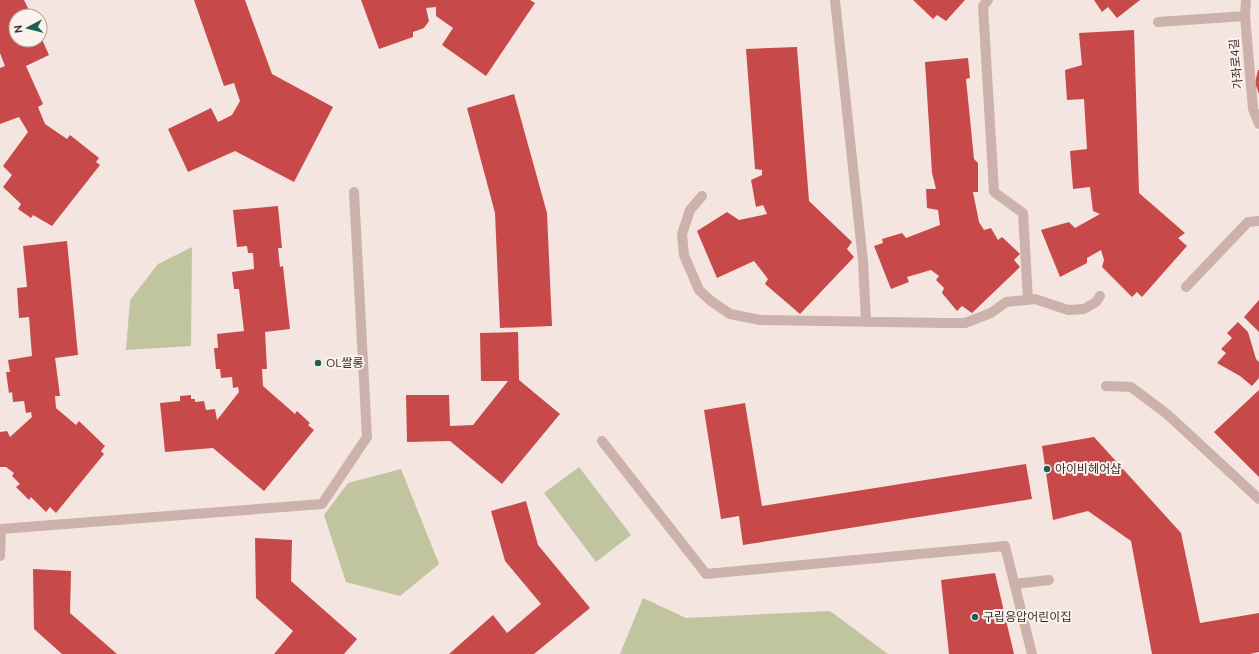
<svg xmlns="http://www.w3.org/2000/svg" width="1259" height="654" font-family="Ubuntu,'Noto Sans KR',sans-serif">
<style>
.green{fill:#c0c49f}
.building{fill:#c8494a}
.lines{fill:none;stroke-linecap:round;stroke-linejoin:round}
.minor{stroke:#cdb2ab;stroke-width:10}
.poi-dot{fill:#1e5d52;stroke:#fbf1ed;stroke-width:1.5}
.labels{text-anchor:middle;stroke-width:4;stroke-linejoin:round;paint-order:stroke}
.street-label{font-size:12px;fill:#3a2b2a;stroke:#fbf1ed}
.poi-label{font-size:12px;fill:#3a2b2a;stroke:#fbf1ed;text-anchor:start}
</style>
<rect width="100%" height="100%" fill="#f4e5e0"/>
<path class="green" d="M 192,247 L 191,346 L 126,350 L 130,300 L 158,264 Z
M 579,467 L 631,535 L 596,562 L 544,493 Z
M 401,469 L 439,564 L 400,596 L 346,582 L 324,515 L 348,483 Z
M 643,598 L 686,618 L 830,611 L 888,654 L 620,654 Z"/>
<path class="building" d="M 0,0 L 24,0 L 32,16 L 16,16 L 16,40 L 40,40 L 40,35 L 49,55 L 26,66 L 43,104 L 38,107 L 45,124 L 67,139 L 70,135 L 99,158 L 96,162 L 100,165 L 52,226 L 33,215 L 31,218 L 18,209 L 21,204 L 3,187 L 12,175 L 3,166 L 28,132 L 19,117 L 0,124 L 0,68 L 5,66 L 0,53 Z
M 194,0 L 245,0 L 272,74 L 333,107 L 294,182 L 235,151 L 188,172 L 168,129 L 211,108 L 218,122 L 232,115 L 240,101 L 234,83 L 224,86 Z
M 361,0 L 530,0 L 535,3 L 486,76 L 442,45 L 453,28 L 436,16 L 436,7 L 426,8 L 429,21 L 424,28 L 413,32 L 413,37 L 379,49 Z
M 913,0 L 965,0 L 946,21 L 937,15 L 933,19 Z
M 1094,0 L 1140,0 L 1117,18 L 1108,7 L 1102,12 Z
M 1134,30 L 1139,193 L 1185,233 L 1178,238 L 1187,246 L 1142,297 L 1137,292 L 1132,297 L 1102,267 L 1104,260 L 1101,250 L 1087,258 L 1087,263 L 1060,277 L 1041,230 L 1069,222 L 1075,228 L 1100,214 L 1093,211 L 1090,187 L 1073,189 L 1070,151 L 1087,149 L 1084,99 L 1067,100 L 1065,70 L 1082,65 L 1079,33 Z
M 797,47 L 809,201 L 852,242 L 847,249 L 854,257 L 800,314 L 765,284 L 768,279 L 754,261 L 717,278 L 697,231 L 727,212 L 739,220 L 767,214 L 763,205 L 756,207 L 751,180 L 762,175 L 762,170 L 755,169 L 746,49 Z
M 968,58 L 970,78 L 966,79 L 974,159 L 978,163 L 978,192 L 973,192 L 979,222 L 984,230 L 991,228 L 998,240 L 1002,237 L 1020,254 L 1014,260 L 1020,267 L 972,313 L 962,306 L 957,311 L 942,293 L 944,288 L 936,280 L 939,276 L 931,270 L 907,277 L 909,282 L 891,289 L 874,246 L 883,243 L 882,239 L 902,233 L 906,238 L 940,225 L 938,210 L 927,208 L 926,189 L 936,189 L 932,173 L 925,62 Z
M 1258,70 L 1259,70 L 1259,94 L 1255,83 Z
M 514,94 L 547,213 L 552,326 L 500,328 L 495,213 L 467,108 Z
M 278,206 L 282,248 L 278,248 L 280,267 L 283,266 L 290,329 L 265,332 L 267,369 L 262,369 L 263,386 L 295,414 L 297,411 L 310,423 L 308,425 L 314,430 L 264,491 L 213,448 L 165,452 L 160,403 L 180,401 L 180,396 L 191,395 L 191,399 L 195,399 L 195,402 L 204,401 L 206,410 L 215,409 L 217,420 L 239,392 L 238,387 L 233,388 L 232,377 L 221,378 L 220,369 L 216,369 L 214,348 L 218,348 L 217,334 L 244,331 L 239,289 L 234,289 L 232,272 L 254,269 L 253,253 L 248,253 L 247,246 L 237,247 L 233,210 Z
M 67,241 L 78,355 L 55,358 L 60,396 L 55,396 L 56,408 L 76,425 L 79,421 L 105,446 L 101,451 L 104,454 L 56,513 L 50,507 L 46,512 L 31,497 L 29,500 L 16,487 L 20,484 L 12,476 L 14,473 L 6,467 L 0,467 L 0,432 L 7,431 L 10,437 L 32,417 L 31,412 L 26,413 L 24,401 L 13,402 L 12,392 L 9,393 L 6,372 L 10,372 L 8,360 L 32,356 L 29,317 L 19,318 L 17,288 L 27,287 L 23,246 Z
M 1259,300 L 1259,332 L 1244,317 Z
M 1238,322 L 1248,332 L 1256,359 L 1259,362 L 1259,378 L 1252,386 L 1240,376 L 1217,363 L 1226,353 L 1221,349 L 1232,338 L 1227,333 Z
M 518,332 L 519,380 L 560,414 L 502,484 L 450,441 L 407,442 L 406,395 L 449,395 L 450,426 L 473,425 L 508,381 L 481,381 L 480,333 Z
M 1259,390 L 1259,477 L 1214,432 Z
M 745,403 L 762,506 L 1026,464 L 1032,499 L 743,545 L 739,516 L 721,519 L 704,410 Z
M 1094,437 L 1181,533 L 1200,623 L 1259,613 L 1259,652 L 1250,654 L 1152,654 L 1131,541 L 1088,511 L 1053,520 L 1042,446 Z
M 526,501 L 538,545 L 590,608 L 534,654 L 449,654 L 493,615 L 507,633 L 541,604 L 505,561 L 491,511 Z
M 255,538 L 292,540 L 291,581 L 357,639 L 344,654 L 274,654 L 293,631 L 256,598 Z
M 33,569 L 71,571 L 70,613 L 117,654 L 62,654 L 34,629 Z
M 995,573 L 1014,654 L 949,654 L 941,580 Z"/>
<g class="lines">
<path class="minor" d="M 835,0 L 863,261 L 866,321
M 988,0 L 983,6 L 994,192 L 1023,213 L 1028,300
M 1246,0 L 1245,16 L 1253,109 L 1259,124
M 1158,22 L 1245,16
M 702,196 L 690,210 L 682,234 L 684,255 L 699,290 L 711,301 L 730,314 L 760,320 L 946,323 L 965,323 L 991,313 L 1006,302 L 1035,299 L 1068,310 L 1084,309 L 1096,302 L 1100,296
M 1186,287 L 1248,222 L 1259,221
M 1106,386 L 1131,387 L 1167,414 L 1259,499
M 602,441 L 706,574 L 1005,546 L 1032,654
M 0,556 L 1,529 L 322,504 L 367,437 L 354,192
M 1015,584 L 1049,580"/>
</g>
<g class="poi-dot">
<circle cx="318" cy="363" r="4"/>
<circle cx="1047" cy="469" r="4"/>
<circle cx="975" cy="617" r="4"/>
</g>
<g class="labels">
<g class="street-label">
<text transform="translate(1236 64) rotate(-95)" y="4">가좌로4길</text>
</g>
<g class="poi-label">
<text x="326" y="367">OL쌀롱</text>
<text x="1055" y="473">아이비헤어샵</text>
<text x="983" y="621">구립응압어린이집</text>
</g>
</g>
<g transform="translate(28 28) rotate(263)"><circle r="19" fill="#fbf1ed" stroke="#aea29f"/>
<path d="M0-3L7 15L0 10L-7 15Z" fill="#1e5d52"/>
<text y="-6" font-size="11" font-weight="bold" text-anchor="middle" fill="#3a2b2a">N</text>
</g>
</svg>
